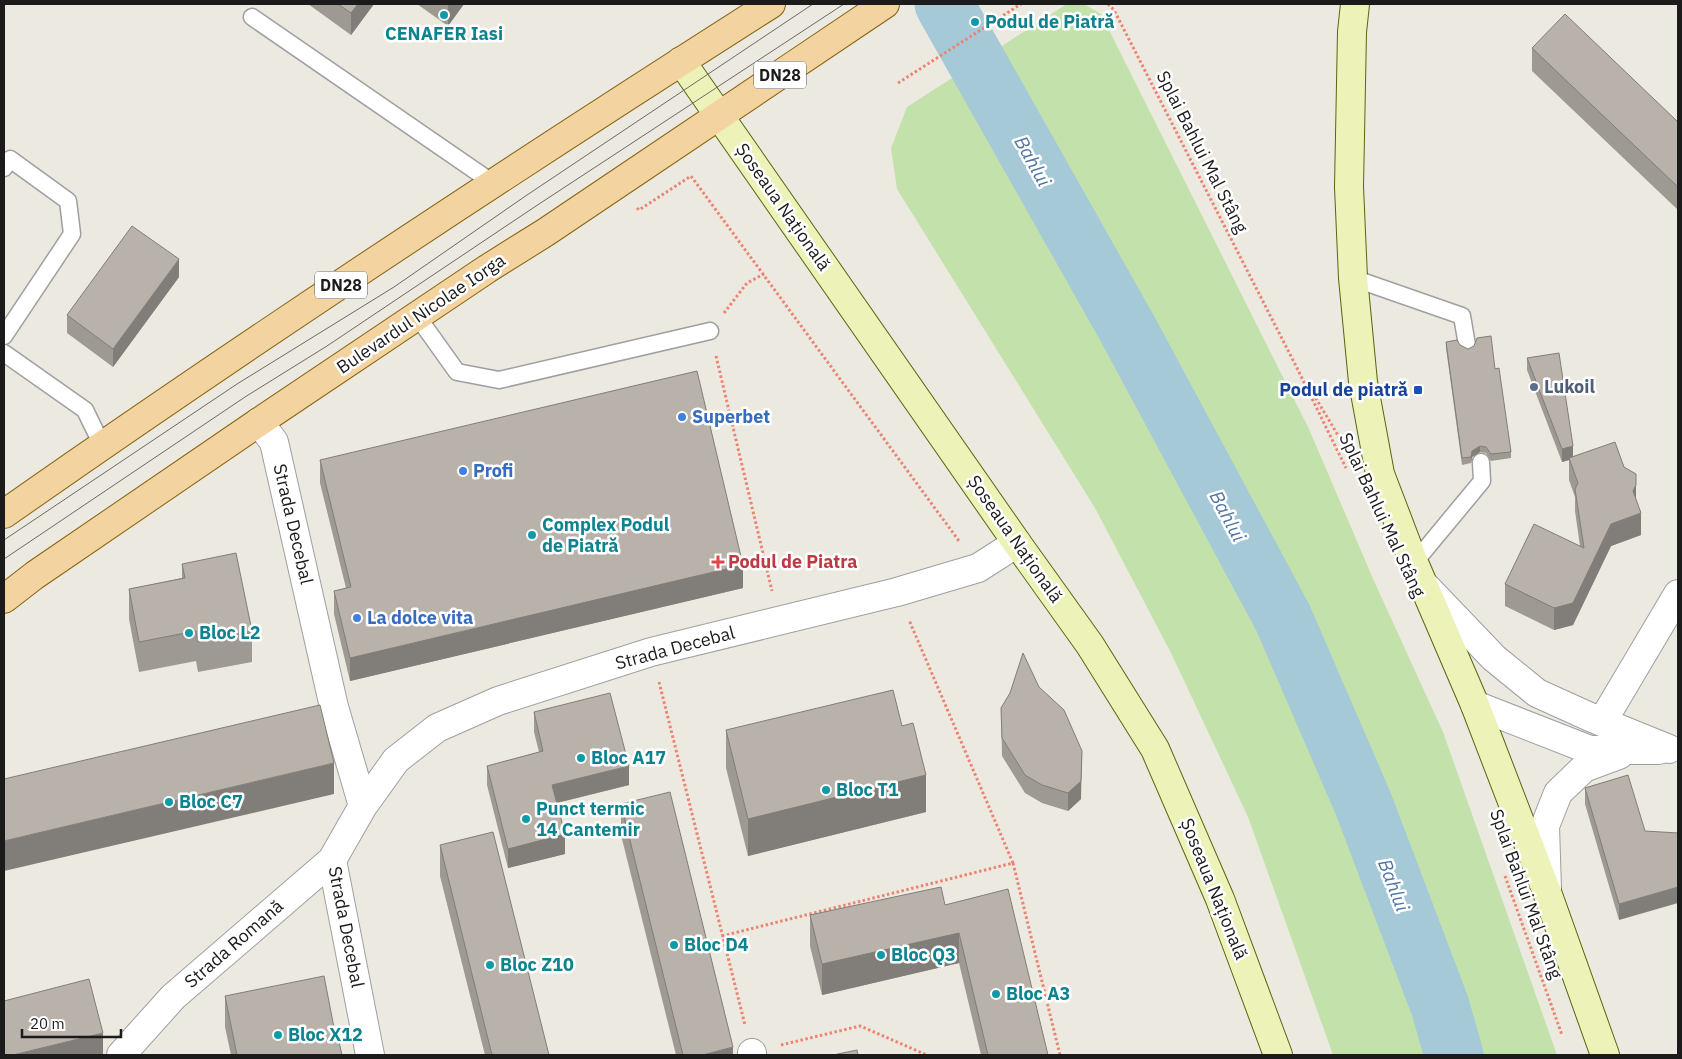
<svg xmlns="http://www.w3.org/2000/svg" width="1682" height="1059" font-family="'IBM Plex Sans',sans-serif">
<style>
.grass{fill:#c3e2ab}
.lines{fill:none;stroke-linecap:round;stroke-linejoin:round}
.river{stroke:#a5c9d6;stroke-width:59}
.service-casing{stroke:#9f9f9f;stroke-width:19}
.minor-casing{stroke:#9f9f9f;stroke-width:30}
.tertiary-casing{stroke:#9f9f9f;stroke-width:30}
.secondary-casing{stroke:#58660e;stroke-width:30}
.primary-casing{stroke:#85630d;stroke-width:30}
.path{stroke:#ec8472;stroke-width:3;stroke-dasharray:2.5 2.5;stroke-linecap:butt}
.service{stroke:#fff;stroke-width:16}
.minor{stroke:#fff;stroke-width:28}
.tertiary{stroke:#fff;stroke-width:28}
.secondary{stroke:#edf3b8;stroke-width:28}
.primary{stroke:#f3d3a0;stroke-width:28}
.tram{stroke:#696969;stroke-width:1}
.wall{fill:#9e9993}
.shaded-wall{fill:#817d78}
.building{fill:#b8b2ab;stroke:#817d78}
.culture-dot{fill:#0f9aa8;stroke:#fff;stroke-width:2}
.service-dot{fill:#5c6f8a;stroke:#fff;stroke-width:2}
.transit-dot{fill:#1a4fb4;stroke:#fff;stroke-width:2}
.shop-dot{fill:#3f7fe0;stroke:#fff;stroke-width:2}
.health-dot{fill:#e0444e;stroke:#fff;stroke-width:2}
.labels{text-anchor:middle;stroke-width:5;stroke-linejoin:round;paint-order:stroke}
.shield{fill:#fff;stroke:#5f5f5f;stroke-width:1}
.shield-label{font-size:16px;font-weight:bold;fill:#1b1b1b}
.culture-label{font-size:18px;font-weight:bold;fill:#0d838f;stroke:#fff;text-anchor:start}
.street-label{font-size:18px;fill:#1b1b1b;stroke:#fff}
.service-label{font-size:18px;font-weight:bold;fill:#4e5e75;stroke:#fff;text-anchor:start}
.transit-label{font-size:18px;font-weight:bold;fill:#164399;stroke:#fff;text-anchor:end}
.shop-label{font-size:18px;font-weight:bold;fill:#366cbe;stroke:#fff;text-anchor:start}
.health-label{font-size:18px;font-weight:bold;fill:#be3a42;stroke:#fff;text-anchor:start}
.water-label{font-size:19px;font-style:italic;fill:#5175a1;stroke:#fff}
</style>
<rect width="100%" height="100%" fill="#ece9e1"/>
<path class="grass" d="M 1067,4 L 1084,4 L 1101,14 L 1309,429 L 1374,581 L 1443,732 L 1557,1055 L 1333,1055 L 1248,817 L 1171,653 L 1095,508 L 897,189 L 891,148 L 907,107 Z"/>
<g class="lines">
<path class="river" d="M 944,4 L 1127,328 L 1283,618 L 1363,803 L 1440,1006 L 1454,1055"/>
<g class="service-casing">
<path id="service" d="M 252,17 L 493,183
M 4,168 L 10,159 L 68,201 L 72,234 L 4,336
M 1353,278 L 1462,316 L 1467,345
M 417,316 L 457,372 L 499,380 L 710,331
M 4,353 L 85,410 L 102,445
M 1414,563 L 1482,481 L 1481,462"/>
</g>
<g class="minor-casing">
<path id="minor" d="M 259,422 L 274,442 L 334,707 L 363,806
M 1602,722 L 1678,594
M 332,860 L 370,1055
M 752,1053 L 752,1055
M 121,1055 L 173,997 L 332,860 L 363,806 L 396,760 L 437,728 L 498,701 L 651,652 L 897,592 L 978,568 L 1017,543"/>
</g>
<g class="tertiary-casing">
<path id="tertiary" d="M 1425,586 L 1494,658 L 1537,693 L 1590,717 L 1669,749
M 1475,705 L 1590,750 L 1659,750
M 1547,889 L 1545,826 L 1558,793 L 1584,768 L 1619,755"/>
</g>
<g class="secondary-casing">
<path id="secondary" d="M 1355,4 L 1352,32 L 1349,187 L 1353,278 L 1363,382 L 1380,474 L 1414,563 L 1475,705 L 1548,895 L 1605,1055
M 681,61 L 1017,543 L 1090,645 L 1155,749 L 1220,899 L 1278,1055"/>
</g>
<g class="primary-casing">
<path id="primary" d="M 4,514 C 255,338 512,169 771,4
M 4,599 L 35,575 L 259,422 L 487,269 L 546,232 L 885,4"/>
</g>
<path class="path" d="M 1108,4 L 1114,10 L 1297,368 L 1346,468
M 898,83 L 1021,4
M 637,208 L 639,210 L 691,176 L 959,541
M 724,313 L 747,283 L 764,274
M 716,356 L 772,591
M 1308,385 L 1342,442
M 659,682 L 745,1025
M 1013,863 L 1060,1055
M 1505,876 L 1562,1035
M 722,936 L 1013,863 L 909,620
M 781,1045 L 860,1026 L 927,1055"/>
<use href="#service" class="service"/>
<use href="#minor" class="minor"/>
<use href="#tertiary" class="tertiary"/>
<use href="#secondary" class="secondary"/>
<use href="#primary" class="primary"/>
<path class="tram" d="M 4,540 L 237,384 L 394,287 L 527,195 L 813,4
M 4,559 L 245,397 L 327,346 L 536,206 L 844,4"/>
</g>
<path class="wall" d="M 308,4 L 374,4 L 351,35 Z
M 417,4 L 464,4 L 448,26 Z
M 1532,48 L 1678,122 L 1678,210 L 1532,71 Z
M 179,277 L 113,367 L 67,333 L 67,315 Z
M 1446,342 L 1460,345 L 1495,369 L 1511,452 L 1511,458 L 1491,461 L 1486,453 L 1480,452 L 1472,457 L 1471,463 L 1462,465 L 1446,348 Z
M 1527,358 L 1573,456 L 1636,499 L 1641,535 L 1611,546 L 1573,625 L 1554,630 L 1505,606 L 1505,584 L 1580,546 L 1575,511 L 1575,497 L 1569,480 L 1569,460 L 1562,462 L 1527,370 Z
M 320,460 L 743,588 L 350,681 L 334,614 L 334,591 L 346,588 L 320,483 Z
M 182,564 L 252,631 L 252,662 L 198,672 L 196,661 L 139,672 L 129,619 L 129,589 L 182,578 Z
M 1001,708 L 1081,799 L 1068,811 L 1042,803 L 1025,793 L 1002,756 Z
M 534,712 L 629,785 L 557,803 L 565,854 L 508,868 L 487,785 L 487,766 L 539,752 L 534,732 Z
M 902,726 L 926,812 L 748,856 L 726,768 L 726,730 Z
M 1628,775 L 1619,920 L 1585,804 L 1585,788 Z
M 621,804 L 733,1055 L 676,1055 L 621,835 Z
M 440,845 L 549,1055 L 485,1055 L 440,876 Z
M 945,905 L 1048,1055 L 981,1055 L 959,963 L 822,995 L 810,946 L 810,915 Z
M 225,996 L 337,1043 L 342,1055 L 231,1055 L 225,1027 Z"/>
<path class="shaded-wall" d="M 358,4 L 374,4 L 351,35 L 351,13 Z
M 448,4 L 464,4 L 448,26 Z
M 179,259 L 179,277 L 113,367 L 113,349 Z
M 1480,446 L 1480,452 L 1472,457 L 1471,463 L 1471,457 L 1472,451 Z
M 1573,446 L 1573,459 L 1569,458 L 1569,460 L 1562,462 L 1562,449 Z
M 1636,474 L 1636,507 L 1633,491 Z
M 1641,513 L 1641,535 L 1611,546 L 1573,625 L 1554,630 L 1554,608 L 1611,524 Z
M 743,565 L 743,588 L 350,681 L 350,658 Z
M 1082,751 L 1081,799 L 1068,811 L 1068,793 Z
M 334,763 L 334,794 L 4,871 L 4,841 Z
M 629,766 L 629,785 L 552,804 L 552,785 Z
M 926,775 L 926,812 L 748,856 L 748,819 Z
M 565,834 L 565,854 L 508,868 L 508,849 Z
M 1678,887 L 1678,903 L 1619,920 L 1619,904 Z
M 959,933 L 959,963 L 822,995 L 822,964 Z
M 103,1033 L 103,1055 L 13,1055 Z
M 733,1047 L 733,1055 L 703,1055 Z"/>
<path class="building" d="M 338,4 L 358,4 L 351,13 Z
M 1565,14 L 1678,122 L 1678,187 L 1532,48 Z
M 132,226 L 179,259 L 113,349 L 67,315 Z
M 1491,336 L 1495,369 L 1499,368 L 1511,452 L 1491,454 L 1486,447 L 1480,446 L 1472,451 L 1471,457 L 1462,458 L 1446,342 L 1457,340 L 1460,345 L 1468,349 L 1474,346 L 1477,338 Z
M 1559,353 L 1573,446 L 1562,449 L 1527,358 Z
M 697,371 L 743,565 L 350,658 L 334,591 L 351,587 L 320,460 Z
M 1615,442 L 1624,467 L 1636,474 L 1636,485 L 1633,491 L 1641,513 L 1611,524 L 1573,603 L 1554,608 L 1505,584 L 1534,524 L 1584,548 L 1575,489 L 1578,483 L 1569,458 Z
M 236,553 L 252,631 L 198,642 L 196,631 L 139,642 L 129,589 L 185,578 L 182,564 Z
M 1023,653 L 1039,687 L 1064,710 L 1082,751 L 1081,781 L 1068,793 L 1042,785 L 1025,775 L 1002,738 L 1001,708 L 1010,693 Z
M 893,690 L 902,726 L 913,723 L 926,775 L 748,819 L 726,730 Z
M 610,693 L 629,766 L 552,785 L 565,834 L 508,849 L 487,766 L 543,751 L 534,712 Z
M 320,705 L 334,763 L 4,841 L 4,779 Z
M 1628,775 L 1645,831 L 1678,833 L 1678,887 L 1619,904 L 1585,788 Z
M 670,792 L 733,1047 L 703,1055 L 683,1055 L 621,804 Z
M 493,832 L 549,1055 L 492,1055 L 440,845 Z
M 941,887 L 945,905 L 1008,889 L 1048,1055 L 988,1055 L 959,933 L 822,964 L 810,915 Z
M 324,976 L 337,1043 L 339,1042 L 342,1055 L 237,1055 L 225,996 Z
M 89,979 L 103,1033 L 13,1055 L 4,1055 L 4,1001 Z
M 857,1050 L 858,1055 L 833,1055 Z"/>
<g class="culture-dot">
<circle cx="444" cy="15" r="5"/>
<circle cx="975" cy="22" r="5"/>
<circle cx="532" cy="535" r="5"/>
<circle cx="189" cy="633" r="5"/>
<circle cx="581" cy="758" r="5"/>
<circle cx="826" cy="790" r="5"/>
<circle cx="169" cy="802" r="5"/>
<circle cx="526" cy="819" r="5"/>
<circle cx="674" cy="945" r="5"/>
<circle cx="881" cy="955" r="5"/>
<circle cx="490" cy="965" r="5"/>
<circle cx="996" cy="994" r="5"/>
<circle cx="278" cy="1035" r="5"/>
</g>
<circle class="service-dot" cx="1534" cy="387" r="5"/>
<rect class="transit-dot" x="1413" y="385" width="10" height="10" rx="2.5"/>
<g class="shop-dot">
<circle cx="682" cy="417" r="5"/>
<circle cx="463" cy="471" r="5"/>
<circle cx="357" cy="618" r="5"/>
</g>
<path class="health-dot" d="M715.5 554.5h5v5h5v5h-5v5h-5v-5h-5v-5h5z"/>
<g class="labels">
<g class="shield">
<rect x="754" y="61.5" width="52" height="27" rx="4"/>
<rect x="315" y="271.5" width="52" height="27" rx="4"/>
</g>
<g class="shield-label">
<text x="780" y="81">DN28</text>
<text x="341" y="291">DN28</text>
</g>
<g class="culture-label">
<text x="985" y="28">Podul de Piatră</text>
<text x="444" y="40" text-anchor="middle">CENAFER Iasi</text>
<text x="542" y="531">Complex Podul<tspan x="542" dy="21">de Piatră</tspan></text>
<text x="199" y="639">Bloc L2</text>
<text x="591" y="764">Bloc A17</text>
<text x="836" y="796">Bloc T1</text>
<text x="179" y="808">Bloc C7</text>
<text x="536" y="815">Punct termic<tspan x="536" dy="21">14 Cantemir</tspan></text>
<text x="684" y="951">Bloc D4</text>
<text x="891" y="961">Bloc Q3</text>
<text x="500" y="971">Bloc Z10</text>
<text x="1006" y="1000">Bloc A3</text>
<text x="288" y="1041">Bloc X12</text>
</g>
<g class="street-label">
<text transform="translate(1202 152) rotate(63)" y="6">Splai Bahlui Mal Stâng</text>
<text transform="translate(783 207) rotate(55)" y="6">Șoseaua Națională</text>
<text transform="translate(421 314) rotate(-34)" y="6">Bulevardul Nicolae Iorga</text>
<text transform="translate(1382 515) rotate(65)" y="6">Splai Bahlui Mal Stâng</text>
<text transform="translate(293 524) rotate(77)" y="6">Strada Decebal</text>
<text transform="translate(1015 539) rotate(55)" y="6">Șoseaua Națională</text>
<text transform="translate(675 648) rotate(-15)" y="6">Strada Decebal</text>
<text transform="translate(1214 889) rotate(68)" y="6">Șoseaua Națională</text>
<text transform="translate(1526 894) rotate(70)" y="6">Splai Bahlui Mal Stâng</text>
<text transform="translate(346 927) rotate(79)" y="6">Strada Decebal</text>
<text transform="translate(234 944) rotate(-41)" y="6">Strada Romană</text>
</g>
<g class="service-label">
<text x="1544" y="393">Lukoil</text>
</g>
<g class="transit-label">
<text x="1408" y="396">Podul de piatră</text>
</g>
<g class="shop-label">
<text x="692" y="423">Superbet</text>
<text x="473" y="477">Profi</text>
<text x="367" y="624">La dolce vita</text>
</g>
<g class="health-label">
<text x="728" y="568">Podul de Piatra</text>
</g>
<g class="water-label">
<text transform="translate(1033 161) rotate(61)" y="7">Bahlui</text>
<text transform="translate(1228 516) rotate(62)" y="7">Bahlui</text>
<text transform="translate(1394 885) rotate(69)" y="7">Bahlui</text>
</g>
</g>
<rect width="1682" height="1059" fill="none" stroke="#1b1b1b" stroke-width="10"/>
<path d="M22 1029v8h99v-8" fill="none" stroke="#1b1b1b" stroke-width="2.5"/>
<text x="30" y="1029" font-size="15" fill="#1b1b1b" stroke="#ffffff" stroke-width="4" paint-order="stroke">20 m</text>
</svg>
